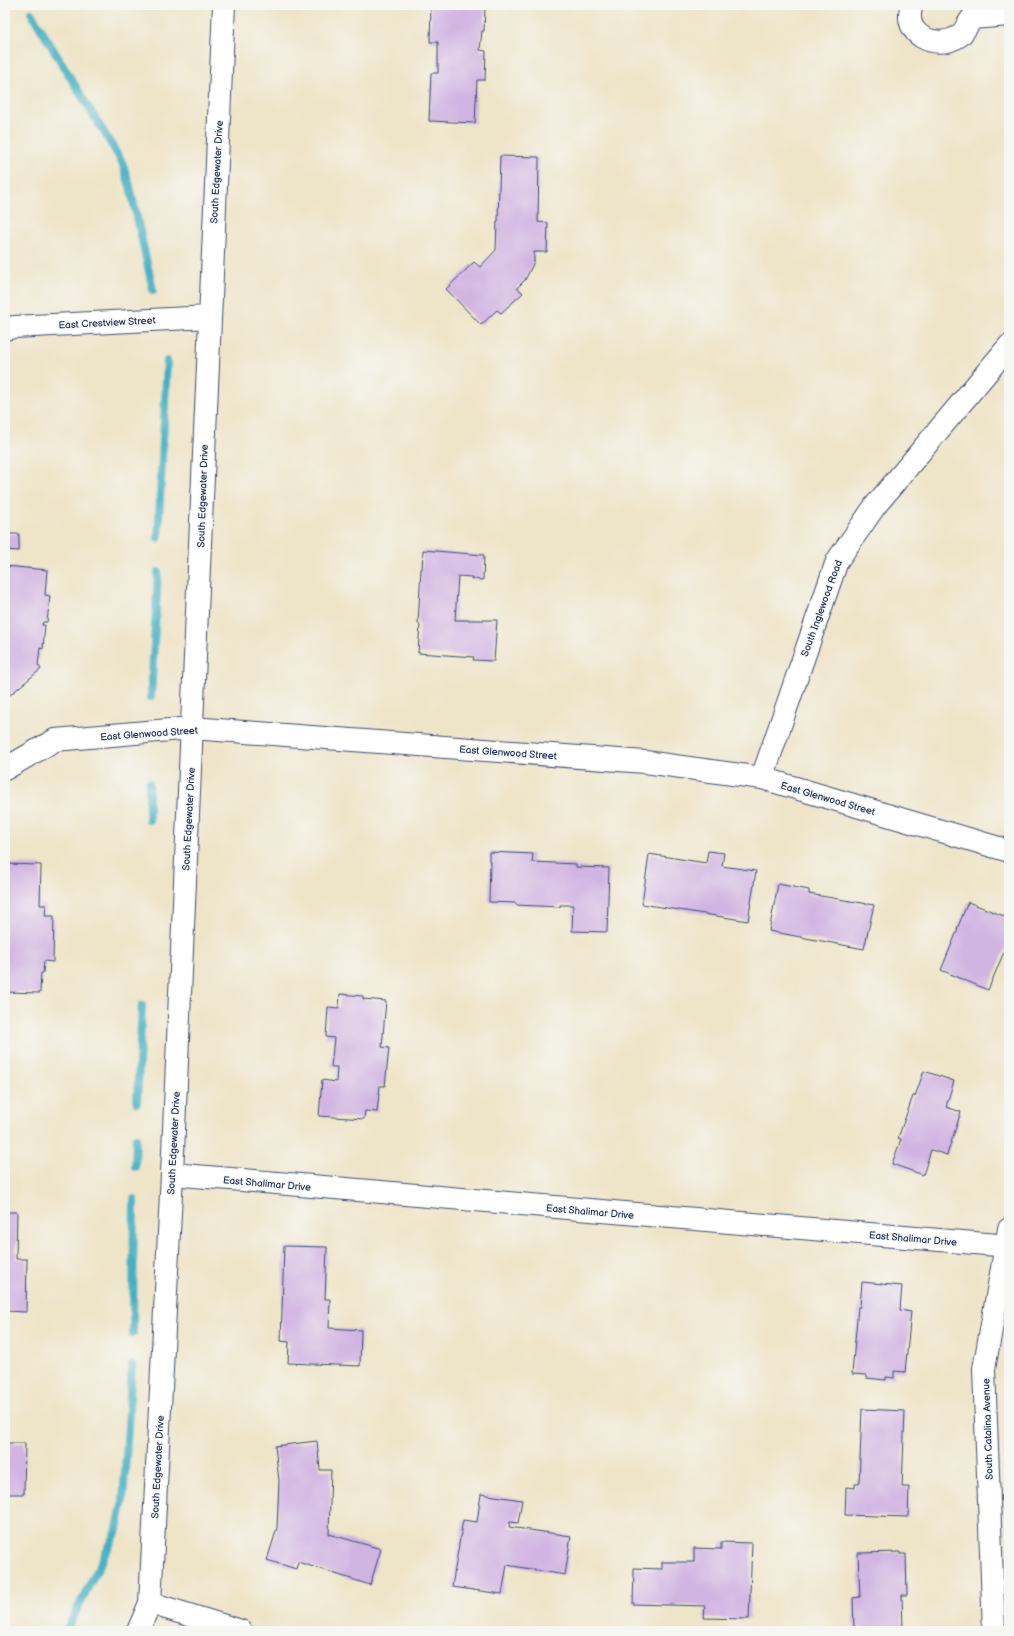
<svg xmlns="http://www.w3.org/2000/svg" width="1014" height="1636" font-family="'Balsamiq Sans',sans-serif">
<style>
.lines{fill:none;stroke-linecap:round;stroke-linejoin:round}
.stream{stroke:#45b0c3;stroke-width:8}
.building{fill:#d0b4e2}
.minor-casing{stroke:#3b4a6e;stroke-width:24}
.minor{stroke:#fff;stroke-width:22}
.labels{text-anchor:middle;stroke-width:3;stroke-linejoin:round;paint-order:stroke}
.street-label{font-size:10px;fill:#1b2f5e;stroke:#f6f6f2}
</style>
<rect width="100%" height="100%" fill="#f6f6f2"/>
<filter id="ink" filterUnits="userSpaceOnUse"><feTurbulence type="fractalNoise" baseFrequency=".025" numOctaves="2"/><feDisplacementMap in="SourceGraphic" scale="8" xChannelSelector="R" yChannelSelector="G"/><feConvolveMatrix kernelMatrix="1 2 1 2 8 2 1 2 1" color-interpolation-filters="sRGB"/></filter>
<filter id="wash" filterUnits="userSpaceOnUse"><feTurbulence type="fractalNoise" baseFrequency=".012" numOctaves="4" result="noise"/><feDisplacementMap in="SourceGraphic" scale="16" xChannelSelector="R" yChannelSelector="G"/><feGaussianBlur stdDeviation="0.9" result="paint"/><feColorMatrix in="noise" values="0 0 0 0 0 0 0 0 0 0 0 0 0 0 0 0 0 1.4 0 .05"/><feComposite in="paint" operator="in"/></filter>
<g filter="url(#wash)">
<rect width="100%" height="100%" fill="#eee4c8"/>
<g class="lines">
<path class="stream" d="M 31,13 L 122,162 L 130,186 L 153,290
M 158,538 L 167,361
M 151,697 L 158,572
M 149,783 L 149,820
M 137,1103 L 142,1005
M 135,1167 L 136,1138
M 133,1333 L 134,1199
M 66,1631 L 116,1533 L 123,1501 L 132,1365"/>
</g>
<g id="blocks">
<path class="building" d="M 431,7 L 485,8 L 484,31 L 482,31 L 480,50 L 486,51 L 485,80 L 477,80 L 475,123 L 429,121 L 431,73 L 438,73 L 438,42 L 430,42 Z
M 500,156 L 539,157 L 538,222 L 548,223 L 547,252 L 534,252 L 534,262 L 525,280 L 517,288 L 523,293 L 501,313 L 497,310 L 481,325 L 446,289 L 474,262 L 480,267 L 496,250 L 497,221 L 498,221 Z
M 5,534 L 19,534 L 19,551 L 5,550 Z
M 423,550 L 484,555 L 483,580 L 471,579 L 472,577 L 458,576 L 455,620 L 497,620 L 494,661 L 473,660 L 474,657 L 418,653 L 420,624 L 418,624 L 421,569 L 422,569 Z
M 5,566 L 47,570 L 45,595 L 50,596 L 47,622 L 43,622 L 42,625 L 45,625 L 43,649 L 40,648 L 38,665 L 41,669 L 5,699 Z
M 708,851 L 724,853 L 722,866 L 756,871 L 748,921 L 642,904 L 649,854 L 706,863 Z
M 489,852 L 533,854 L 532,862 L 576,864 L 576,867 L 609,868 L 607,932 L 572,931 L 573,905 L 560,905 L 560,907 L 516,905 L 516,903 L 489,902 L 490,861 L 489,861 Z
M 6,864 L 41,865 L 40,905 L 46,905 L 45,916 L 54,916 L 53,962 L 44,961 L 43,973 L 41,973 L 40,993 L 5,992 Z
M 778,884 L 809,890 L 809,894 L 874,905 L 864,949 L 769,931 Z
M 968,902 L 1009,918 L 1009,940 L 988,990 L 941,970 L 958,929 L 957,929 Z
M 340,994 L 363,996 L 363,999 L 386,1001 L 382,1047 L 389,1048 L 385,1086 L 380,1086 L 377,1112 L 365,1111 L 364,1119 L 319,1116 L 322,1080 L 336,1082 L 337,1067 L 331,1067 L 334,1038 L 326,1037 L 328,1007 L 339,1008 Z
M 924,1071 L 954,1081 L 946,1107 L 961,1112 L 947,1155 L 931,1150 L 923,1175 L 892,1164 L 901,1139 L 898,1138 L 913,1096 L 915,1096 Z
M 5,1212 L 17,1212 L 16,1259 L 27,1259 L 26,1312 L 5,1311 Z
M 284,1246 L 327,1247 L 325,1299 L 330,1299 L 329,1328 L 361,1330 L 360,1366 L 288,1363 L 289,1342 L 281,1341 Z
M 862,1282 L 902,1286 L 900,1310 L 911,1312 L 905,1372 L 894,1371 L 894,1378 L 886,1377 L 886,1380 L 866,1378 L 866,1375 L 852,1374 L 858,1307 L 860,1307 Z
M 862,1409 L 905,1411 L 902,1487 L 909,1487 L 908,1517 L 845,1515 L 846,1487 L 855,1488 L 855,1484 L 859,1484 Z
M 317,1441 L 320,1470 L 331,1470 L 329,1534 L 381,1549 L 370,1585 L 298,1562 L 296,1569 L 267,1560 L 277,1528 L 279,1481 L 275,1446 Z
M 5,1443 L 25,1443 L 24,1494 L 5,1494 Z
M 481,1494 L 522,1500 L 518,1523 L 510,1522 L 509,1527 L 571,1536 L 565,1575 L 507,1565 L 502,1594 L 452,1587 L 463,1520 L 477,1522 Z
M 721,1542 L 752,1543 L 749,1619 L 704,1618 L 705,1606 L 633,1604 L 634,1568 L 662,1569 L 662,1562 L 694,1562 L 694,1548 L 721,1549 Z
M 900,1552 L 900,1554 L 906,1554 L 907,1595 L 902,1595 L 903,1631 L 861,1631 L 861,1628 L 854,1628 L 853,1598 L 860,1597 L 858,1553 Z"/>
</g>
</g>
<g filter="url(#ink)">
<use href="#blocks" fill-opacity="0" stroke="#3b4a6e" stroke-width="1"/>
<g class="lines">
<g class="minor-casing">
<path id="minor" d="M 912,5 C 901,35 936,51 959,36 C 964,33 968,23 972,18
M 972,18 L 1009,15
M 5,329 L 14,327 L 209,317
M 5,769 L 55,740 L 192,728 L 645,762 L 762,778 L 1009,851
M 762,778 L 837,561 L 875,506 L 1009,346
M 172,1174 L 1009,1246
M 150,1603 L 241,1631
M 138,1631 L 150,1603 L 172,1174 L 224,5
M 994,1631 L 984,1369 L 1009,1229"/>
</g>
<use href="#minor" class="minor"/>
</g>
</g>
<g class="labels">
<g class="street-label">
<text transform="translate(216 172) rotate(-87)" y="4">South Edgewater Drive</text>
<text transform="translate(107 322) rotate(-3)" y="4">East Crestview Street</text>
<text transform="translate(202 496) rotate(-88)" y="4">South Edgewater Drive</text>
<text transform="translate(821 608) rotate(-70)" y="4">South Inglewood Road</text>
<text transform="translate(149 733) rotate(-4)" y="4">East Glenwood Street</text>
<text transform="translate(508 752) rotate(4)" y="4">East Glenwood Street</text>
<text transform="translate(828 798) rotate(16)" y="4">East Glenwood Street</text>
<text transform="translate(188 819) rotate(-87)" y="4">South Edgewater Drive</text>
<text transform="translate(173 1143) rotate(-87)" y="4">South Edgewater Drive</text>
<text transform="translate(267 1183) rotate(5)" y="4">East Shalimar Drive</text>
<text transform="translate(590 1211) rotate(5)" y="4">East Shalimar Drive</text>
<text transform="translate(913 1238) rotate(5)" y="4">East Shalimar Drive</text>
<text transform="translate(987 1429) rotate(-92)" y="4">South Catalina Avenue</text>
<text transform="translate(157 1467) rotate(-87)" y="4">South Edgewater Drive</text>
</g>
</g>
<rect width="1014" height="1636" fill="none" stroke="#f6f6f2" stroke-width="20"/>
</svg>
